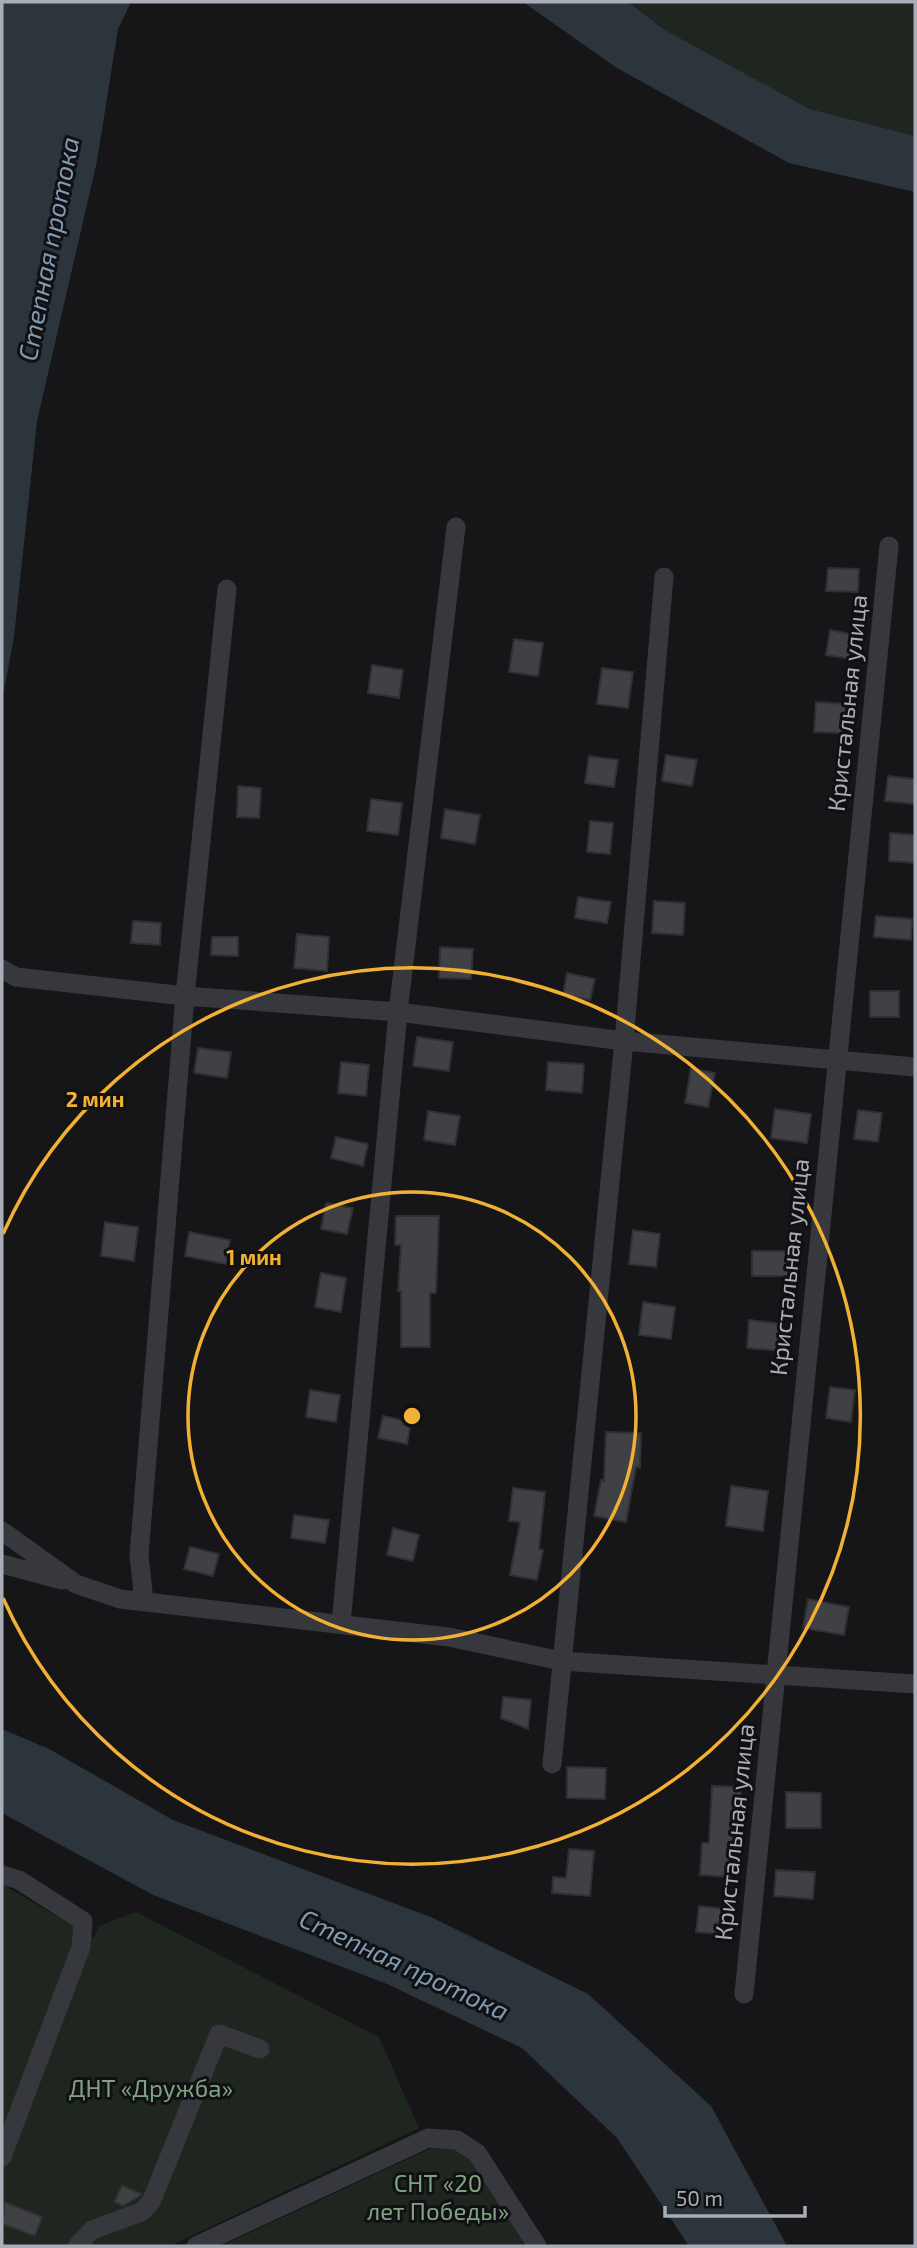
<svg xmlns="http://www.w3.org/2000/svg" width="917" height="2248" font-family="'Exo 2',sans-serif">
<style>
.green{fill:#1e261f}
.water{fill:#2c353c}
.building{fill:#404145;stroke:#303034;stroke-width:2}
.lines{fill:none;stroke-linecap:round;stroke-linejoin:round}
.minor{stroke:#37383d;stroke-width:19}
.ring{fill:none;stroke:#f2b134;stroke-width:3.5}
.labels{text-anchor:middle;stroke-width:6;stroke-linejoin:round;paint-order:stroke}
.street-label{font-size:24px;fill:#a8adb8;stroke:#111113}
.park-label{font-size:24px;fill:#7fa381;stroke:#111113}
.water-label{font-size:26px;font-style:italic;fill:#7f9bb3;stroke:#111113}
.centre{fill:#f2b134;stroke:#111113;stroke-width:3.5}
.ring-label{font-size:21px;text-anchor:middle;font-weight:bold;fill:#f2b134;stroke:#111113;stroke-width:6;stroke-linejoin:round;paint-order:stroke}
</style>
<rect width="100%" height="100%" fill="#161618"/>
<path class="green" d="M 628,2 L 915,2 L 915,136 L 810,109 L 665,30 Z
M 2,1884 L 94,1938 L 99,1926 L 136,1912 L 379,2037 L 419,2128 L 170,2246 L 2,2246 Z
M 438,2145 L 466,2151 L 525,2246 L 221,2246 Z"/>
<path class="water" d="M 2,2 L 131,2 L 118,29 L 97,161 L 37,421 L 14,637 L 2,701 Z
M 523,2 L 628,2 L 665,30 L 810,109 L 915,136 L 915,192 L 789,163 L 617,68 Z
M 2,1729 L 49,1749 L 173,1820 L 433,1918 L 588,1994 L 711,2106 L 787,2246 L 689,2246 L 617,2138 L 522,2048 L 387,1984 L 153,1895 L 2,1813 Z"/>
<path class="building" d="M 828,568 L 859,569 L 858,592 L 826,591 Z
M 830,630 L 855,635 L 851,659 L 826,655 Z
M 514,639 L 543,643 L 538,676 L 509,672 Z
M 372,665 L 403,670 L 399,698 L 368,693 Z
M 602,668 L 633,672 L 628,708 L 597,704 Z
M 816,702 L 846,704 L 844,733 L 814,732 Z
M 666,755 L 697,760 L 692,786 L 662,781 Z
M 589,756 L 618,760 L 614,787 L 585,783 Z
M 888,776 L 915,779 L 915,804 L 885,801 Z
M 238,786 L 261,788 L 259,818 L 237,817 Z
M 371,799 L 402,803 L 398,835 L 367,831 Z
M 445,809 L 480,815 L 475,844 L 441,838 Z
M 590,821 L 613,823 L 610,854 L 587,852 Z
M 890,833 L 915,835 L 915,863 L 889,861 Z
M 578,897 L 611,902 L 607,923 L 575,918 Z
M 654,901 L 685,903 L 683,935 L 652,933 Z
M 876,916 L 912,919 L 911,940 L 874,937 Z
M 133,921 L 161,923 L 160,945 L 131,943 Z
M 297,934 L 329,937 L 327,971 L 294,968 Z
M 212,937 L 238,937 L 238,956 L 211,955 Z
M 440,947 L 473,949 L 471,979 L 439,978 Z
M 567,973 L 595,979 L 590,1000 L 563,995 Z
M 870,991 L 899,991 L 899,1017 L 870,1017 Z
M 417,1037 L 453,1042 L 449,1071 L 413,1066 Z
M 198,1048 L 231,1052 L 227,1078 L 194,1073 Z
M 341,1062 L 369,1065 L 366,1096 L 338,1093 Z
M 548,1062 L 584,1064 L 582,1093 L 546,1090 Z
M 691,1068 L 715,1073 L 708,1107 L 685,1103 Z
M 775,1109 L 811,1114 L 807,1143 L 771,1138 Z
M 858,1110 L 882,1113 L 878,1142 L 854,1139 Z
M 428,1111 L 460,1116 L 455,1145 L 424,1140 Z
M 336,1137 L 368,1144 L 363,1166 L 331,1158 Z
M 326,1203 L 353,1208 L 347,1234 L 321,1229 Z
M 396,1216 L 439,1216 L 436,1293 L 430,1293 L 430,1347 L 401,1347 L 401,1291 L 398,1291 L 401,1245 L 395,1245 Z
M 105,1222 L 138,1227 L 134,1261 L 101,1256 Z
M 633,1230 L 660,1234 L 656,1267 L 629,1264 Z
M 189,1232 L 230,1240 L 226,1264 L 185,1256 Z
M 752,1251 L 790,1251 L 790,1276 L 752,1276 Z
M 321,1273 L 346,1278 L 341,1312 L 315,1307 Z
M 643,1302 L 675,1307 L 671,1339 L 639,1335 Z
M 749,1320 L 783,1324 L 781,1351 L 747,1348 Z
M 830,1387 L 855,1390 L 851,1422 L 826,1418 Z
M 310,1390 L 340,1395 L 336,1422 L 306,1417 Z
M 383,1416 L 411,1422 L 407,1444 L 378,1438 Z
M 606,1432 L 641,1433 L 640,1468 L 636,1467 L 626,1522 L 594,1516 L 601,1480 L 604,1481 Z
M 731,1486 L 768,1491 L 763,1531 L 726,1526 Z
M 513,1488 L 545,1492 L 539,1549 L 543,1550 L 537,1580 L 510,1575 L 520,1522 L 509,1521 Z
M 294,1515 L 329,1520 L 325,1543 L 291,1538 Z
M 393,1528 L 419,1535 L 413,1561 L 387,1555 Z
M 190,1547 L 219,1554 L 213,1576 L 184,1569 Z
M 808,1599 L 849,1607 L 844,1635 L 803,1628 Z
M 503,1697 L 531,1700 L 528,1729 L 501,1718 Z
M 567,1767 L 606,1768 L 605,1799 L 567,1798 Z
M 712,1786 L 741,1787 L 740,1819 L 734,1818 L 731,1877 L 700,1875 L 702,1843 L 709,1843 Z
M 786,1792 L 821,1793 L 821,1828 L 786,1828 Z
M 569,1849 L 594,1851 L 590,1896 L 552,1893 L 553,1877 L 566,1878 Z
M 776,1870 L 815,1872 L 813,1899 L 774,1896 Z
M 699,1906 L 725,1909 L 723,1934 L 696,1932 Z
M 122,2185 L 141,2194 L 141,2195 L 123,2206 L 114,2202 Z
M 5,2202 L 42,2217 L 35,2236 L 2,2224 Z"/>
<g class="lines">
<path class="minor" d="M 2,969 L 16,977 L 185,996 L 398,1012 L 624,1041 L 915,1067
M 2,1531 L 76,1584 L 120,1599 L 449,1637 L 561,1661 L 915,1684
M 2,1564 L 62,1580
M 144,1601 L 139,1555 L 185,996 L 227,589
M 341,1624 L 398,1012 L 456,527
M 552,1764 L 624,1041 L 664,577
M 2,1875 L 19,1880 L 83,1921 L 81,1947 L 2,2157
M 744,1994 L 889,546
M 77,2246 L 92,2230 L 141,2212 L 151,2202 L 219,2034 L 260,2049
M 196,2246 L 428,2138 L 457,2140 L 477,2153 L 537,2246"/>
</g>
<g class="ring">
<circle cx="412" cy="1416" r="224"/>
<path d="M3 1234A448 448 0 1 1 3 1598"/>
</g>
<g class="labels">
<g class="street-label">
<text transform="translate(848 703) rotate(-84)" y="8">Кристальная улица</text>
<text transform="translate(790 1267) rotate(-84)" y="8">Кристальная улица</text>
<text transform="translate(735 1832) rotate(-84)" y="8">Кристальная улица</text>
</g>
<g class="park-label">
<text x="151" y="2097">ДНТ «Дружба»</text>
<text x="438" y="2192">СНТ «20<tspan x="438" dy="28">лет Победы»</tspan></text>
</g>
<g class="water-label">
<text transform="translate(49 249) rotate(-79)" y="9">Степная протока</text>
<text transform="translate(404 1965) rotate(25)" y="9">Степная протока</text>
</g>
</g>
<circle cx="412" cy="1416" r="10" class="centre"/>
<g class="ring-label">
<text x="95" y="1107">2 мин</text>
<text x="254" y="1265">1 мин</text>
</g>
<rect width="917" height="2248" fill="none" stroke="#a8adb8" stroke-width="7"/>
<path d="M665 2206v10h140v-10" fill="none" stroke="#a8adb8" stroke-width="3.5"/>
<text x="676" y="2206" font-size="21" fill="#a8adb8" stroke="#111113" stroke-width="5" paint-order="stroke">50 m</text>
</svg>
